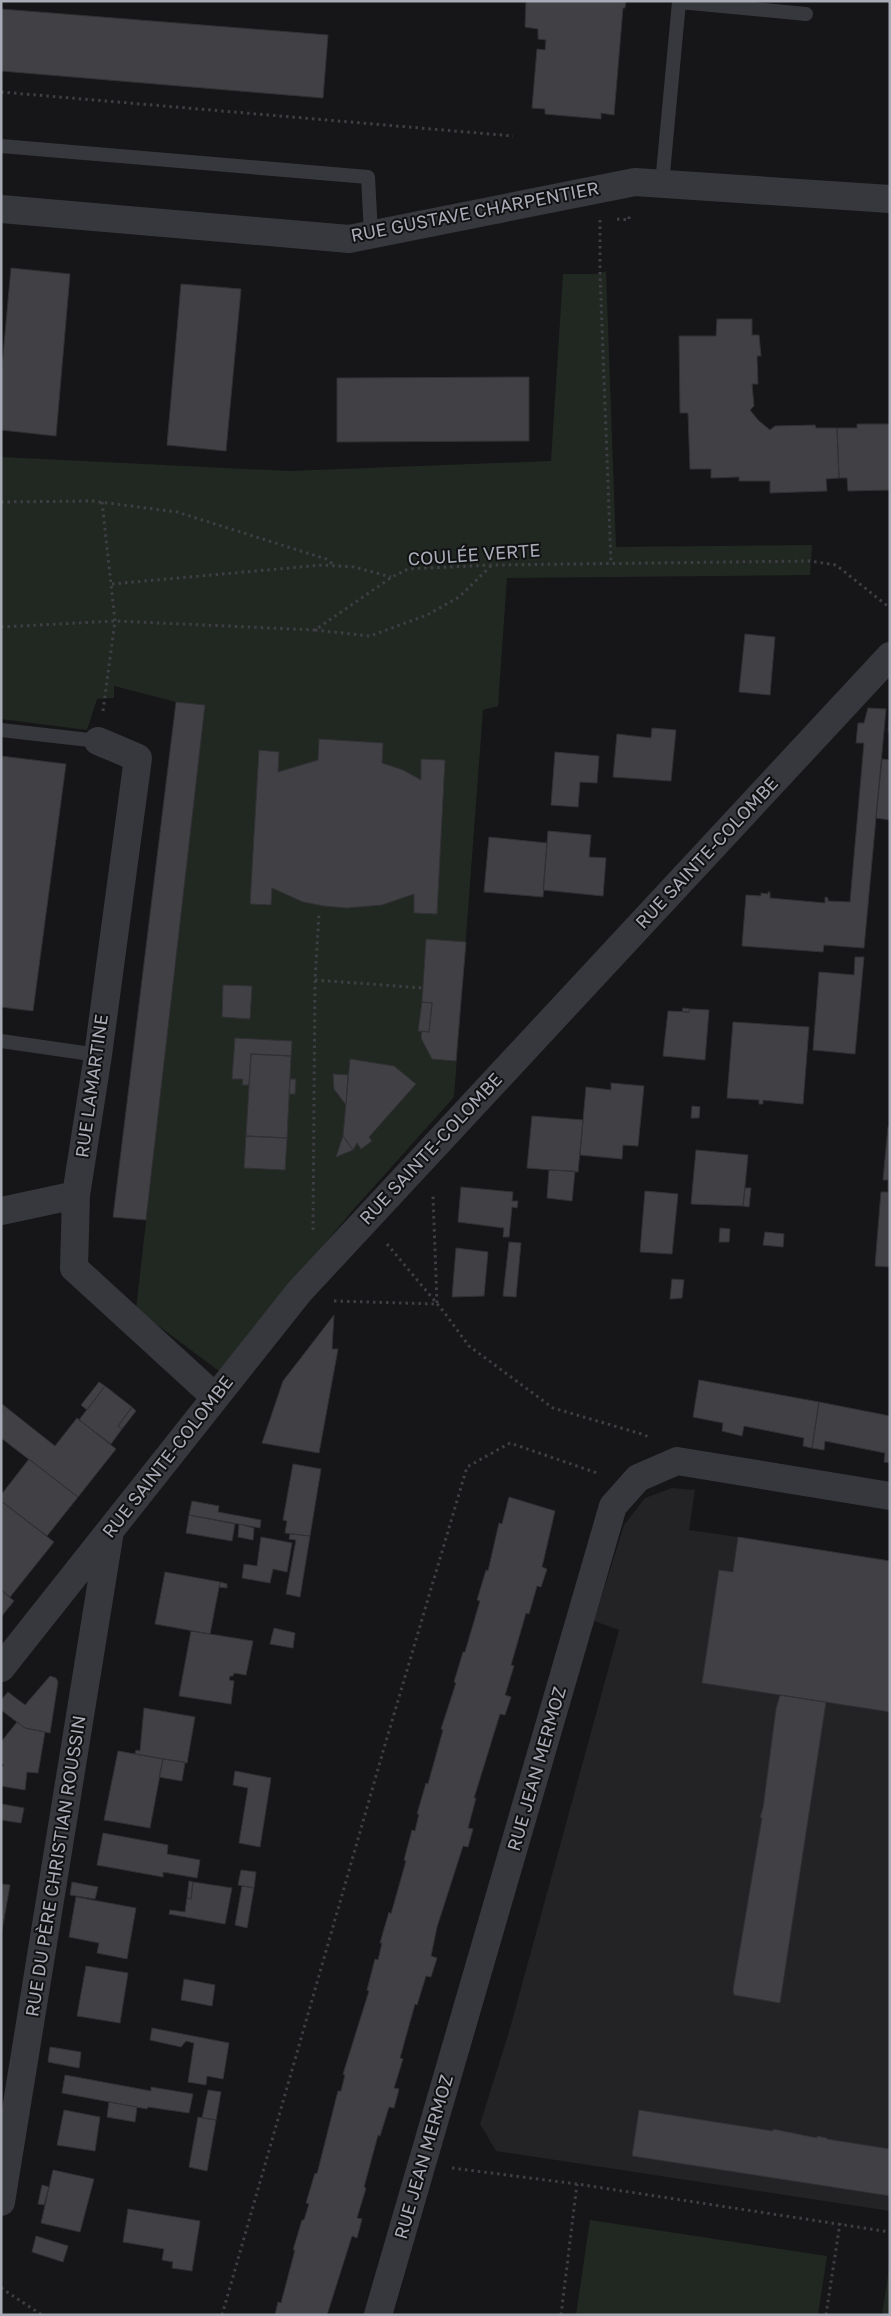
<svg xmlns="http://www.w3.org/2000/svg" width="891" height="2316" font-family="'Golos Text',sans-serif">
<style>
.built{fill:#232225}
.green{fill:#212822}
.building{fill:#414145;stroke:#313034}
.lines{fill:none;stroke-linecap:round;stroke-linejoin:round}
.path{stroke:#3e3e44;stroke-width:3;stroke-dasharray:2.5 4;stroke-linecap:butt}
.service{stroke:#37383d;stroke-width:14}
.minor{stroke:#37383d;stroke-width:28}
.labels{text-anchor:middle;stroke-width:4;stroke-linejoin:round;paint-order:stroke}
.street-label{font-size:18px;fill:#a9acb7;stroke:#111113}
</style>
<rect width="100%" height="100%" fill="#161618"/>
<path class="built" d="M 672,1488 L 695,1490 L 689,1530 L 738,1537 L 733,1572 L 719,1570 L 702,1683 L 890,1712 L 890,2211 L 496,2151 L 480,2124 L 509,2032 L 619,1630 L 594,1621 L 624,1525 L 645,1498 Z"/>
<path class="green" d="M 606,271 L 616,547 L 812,545 L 810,575 L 507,578 L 498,706 L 483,710 L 454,1097 L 353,1210 L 219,1371 L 136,1309 L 205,706 L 176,702 L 114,686 L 114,698 L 97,699 L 87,730 L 1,719 L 1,457 L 289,471 L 551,461 L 563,274 L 600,274 Z
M 590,2220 L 827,2256 L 818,2315 L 576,2315 Z
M 889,2269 L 890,2315 L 882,2315 Z"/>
<path class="building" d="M 526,1 L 626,1 L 625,8 L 623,8 L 614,115 L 601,113 L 601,119 L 545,114 L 545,109 L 532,108 L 537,49 L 545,50 L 546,40 L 538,39 L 538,29 L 525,27 Z
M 1,9 L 328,35 L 323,98 L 1,71 Z
M 11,268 L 70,274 L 56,436 L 1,430 L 1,377 Z
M 181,284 L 241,289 L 226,451 L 167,445 Z
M 717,319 L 752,319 L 752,335 L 759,335 L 761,356 L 757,356 L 758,384 L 752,384 L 754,406 L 750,410 L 758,420 L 770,430 L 775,426 L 815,425 L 816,428 L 837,428 L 839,478 L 826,479 L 827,491 L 770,493 L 770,481 L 739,481 L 739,477 L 711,478 L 711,469 L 690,469 L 688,413 L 680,413 L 679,336 L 716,336 Z
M 529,377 L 529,441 L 337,442 L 337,378 Z
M 857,424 L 890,424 L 890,490 L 848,491 L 847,478 L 839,478 L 837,428 L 857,428 Z
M 745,634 L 775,637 L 770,695 L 739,692 Z
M 176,702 L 205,705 L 146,1220 L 113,1217 Z
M 868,708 L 886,709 L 864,948 L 824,945 L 823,952 L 742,946 L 746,895 L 761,896 L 761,893 L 768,894 L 768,892 L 770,892 L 770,898 L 825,903 L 825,897 L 828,898 L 828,901 L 850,902 L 864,743 L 856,743 L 858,723 L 864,723 Z
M 890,709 L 890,732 L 888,732 Z
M 652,728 L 676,730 L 671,781 L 613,777 L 617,734 L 651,738 Z
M 319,739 L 383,743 L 382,763 L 403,770 L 421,780 L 421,759 L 445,760 L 437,914 L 414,913 L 414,894 L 382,905 L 347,908 L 324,906 L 303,902 L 272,888 L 271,905 L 250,904 L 259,750 L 279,752 L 278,772 L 318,760 Z
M 555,752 L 599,756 L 597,783 L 580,782 L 578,807 L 551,805 Z
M 1,756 L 66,764 L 33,1011 L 1,1007 Z
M 882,759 L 890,760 L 890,820 L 876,818 Z
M 548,831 L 591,835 L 589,857 L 606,858 L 603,896 L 543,890 Z
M 489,837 L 547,843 L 543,897 L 484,892 Z
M 426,939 L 466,942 L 456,1061 L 432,1059 L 421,1038 L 422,1031 L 429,1032 L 432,1003 L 422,1002 Z
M 855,957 L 864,957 L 855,1054 L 813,1050 L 819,972 L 854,975 Z
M 223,985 L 252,986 L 250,1019 L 222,1017 Z
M 422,1002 L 432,1003 L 429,1032 L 418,1031 Z
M 683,1008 L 690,1009 L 689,1012 L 682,1012 Z
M 690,1009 L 709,1010 L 705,1060 L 663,1056 L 668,1011 L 689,1012 Z
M 733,1022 L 809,1027 L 803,1104 L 763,1100 L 763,1104 L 759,1104 L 759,1100 L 727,1098 Z
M 235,1038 L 292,1041 L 291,1056 L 251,1054 L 249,1085 L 242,1085 L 243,1079 L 232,1079 Z
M 251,1054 L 291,1056 L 287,1138 L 246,1136 Z
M 350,1059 L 394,1066 L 416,1084 L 369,1137 L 372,1141 L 361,1149 L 357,1143 L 353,1150 L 343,1136 Z
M 333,1074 L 348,1075 L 346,1105 L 334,1089 Z
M 290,1079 L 296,1079 L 295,1094 L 289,1094 Z
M 611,1083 L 644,1086 L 638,1146 L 623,1145 L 622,1159 L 580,1155 L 586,1087 L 611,1090 Z
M 692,1106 L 700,1107 L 699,1118 L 691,1118 Z
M 532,1116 L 583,1120 L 578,1172 L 527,1168 Z
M 888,1127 L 890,1127 L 890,1267 L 875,1266 L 881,1192 L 888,1192 L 888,1180 L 883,1180 Z
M 246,1136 L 287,1138 L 285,1170 L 244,1168 Z
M 343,1136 L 353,1150 L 336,1157 Z
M 696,1150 L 748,1155 L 743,1206 L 691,1204 Z
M 549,1170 L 575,1171 L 572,1201 L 547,1198 Z
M 461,1187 L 513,1192 L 512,1201 L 518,1201 L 517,1208 L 512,1207 L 509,1237 L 503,1237 L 504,1228 L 458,1222 Z
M 745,1188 L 751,1188 L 749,1207 L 743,1206 Z
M 645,1191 L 678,1194 L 672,1254 L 640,1252 Z
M 720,1228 L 730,1229 L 729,1242 L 719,1242 Z
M 765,1232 L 784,1234 L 783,1247 L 763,1245 Z
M 509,1242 L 521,1243 L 516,1297 L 503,1296 Z
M 456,1248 L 488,1252 L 484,1296 L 452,1297 Z
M 672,1279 L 684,1280 L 682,1298 L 670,1299 Z
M 334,1315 L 332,1349 L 338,1349 L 319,1453 L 262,1443 L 283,1381 Z
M 699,1380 L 819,1402 L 812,1448 L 803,1446 L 804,1438 L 744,1426 L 742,1436 L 722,1431 L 723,1423 L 693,1417 Z
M 99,1382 L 105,1386 L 87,1410 L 81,1405 Z
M 105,1386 L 132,1407 L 118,1426 L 122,1429 L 111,1444 L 79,1420 Z
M 819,1402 L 890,1416 L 890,1463 L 884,1462 L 885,1453 L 825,1441 L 824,1450 L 812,1448 Z
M 2,1404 L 55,1446 L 77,1418 L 116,1449 L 78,1497 L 1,1438 Z
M 132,1407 L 136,1411 L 122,1429 L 118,1426 Z
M 29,1459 L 78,1497 L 47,1536 L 1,1501 L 1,1495 Z
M 293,1464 L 321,1469 L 310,1536 L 285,1533 L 287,1521 L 283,1520 Z
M 509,1497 L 555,1511 L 542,1567 L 547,1569 L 541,1587 L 537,1586 L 529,1614 L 526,1613 L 511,1665 L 514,1666 L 505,1695 L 511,1697 L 505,1715 L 500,1714 L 474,1798 L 476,1798 L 468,1828 L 473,1829 L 468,1847 L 463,1846 L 437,1927 L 431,1956 L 437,1958 L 431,1977 L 426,1976 L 417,2005 L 415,2004 L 400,2058 L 403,2059 L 394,2088 L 399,2089 L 394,2108 L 389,2107 L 380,2136 L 378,2135 L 364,2187 L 366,2188 L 357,2218 L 362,2219 L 357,2238 L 352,2236 L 327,2315 L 275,2315 L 278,2302 L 281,2303 L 295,2250 L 293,2250 L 302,2220 L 304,2220 L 309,2204 L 306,2203 L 315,2173 L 317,2174 L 338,2091 L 341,2091 L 345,2075 L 343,2074 L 369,1991 L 367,1990 L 375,1959 L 378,1960 L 382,1943 L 380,1943 L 389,1912 L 391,1914 L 406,1861 L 404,1860 L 412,1830 L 415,1831 L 419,1814 L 417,1814 L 426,1783 L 428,1784 L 443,1730 L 441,1729 L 456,1683 L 454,1682 L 463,1652 L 465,1652 L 480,1601 L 477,1600 L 486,1570 L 488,1571 L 499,1523 L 502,1524 Z
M 1,1501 L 54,1542 L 10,1597 L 1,1590 Z
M 192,1501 L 219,1506 L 218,1512 L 261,1520 L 260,1528 L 189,1515 Z
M 189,1515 L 235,1524 L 232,1541 L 186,1533 Z
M 239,1524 L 254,1528 L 253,1540 L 238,1537 Z
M 290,1534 L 310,1536 L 300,1597 L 286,1594 L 296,1540 L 289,1539 Z
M 261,1537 L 292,1543 L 287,1572 L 273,1569 L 270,1583 L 242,1578 L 244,1564 L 257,1566 Z
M 738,1537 L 890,1561 L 890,1712 L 702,1683 L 719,1570 L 733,1572 Z
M 165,1572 L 220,1582 L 210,1634 L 155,1624 Z
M 220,1582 L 227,1584 L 227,1588 L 219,1587 Z
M 1,1590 L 14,1601 L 1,1617 Z
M 274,1628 L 295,1633 L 293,1648 L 270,1644 Z
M 191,1631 L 253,1641 L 246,1675 L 234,1673 L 233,1676 L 230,1676 L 229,1680 L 234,1681 L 231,1704 L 179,1696 Z
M 50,1676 L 56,1678 L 58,1682 L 50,1733 L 25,1728 L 1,1710 L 1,1700 L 8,1692 L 25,1705 Z
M 780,1695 L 826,1702 L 780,2003 L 734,1995 L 733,1990 L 762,1818 L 760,1818 L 763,1808 L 776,1709 Z
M 144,1708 L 195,1717 L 187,1763 L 135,1754 L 136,1750 L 140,1751 Z
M 17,1722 L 25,1728 L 45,1732 L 38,1773 L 27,1772 L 25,1790 L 1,1786 L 1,1768 L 4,1765 L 1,1763 L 1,1742 Z
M 118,1751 L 163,1759 L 150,1828 L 104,1820 Z
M 163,1759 L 185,1762 L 182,1781 L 159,1777 Z
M 235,1771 L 271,1778 L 260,1847 L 239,1843 L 248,1788 L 233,1785 Z
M 2,1804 L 24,1808 L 21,1823 L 1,1820 Z
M 103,1833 L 168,1845 L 167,1854 L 200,1860 L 197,1878 L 163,1872 L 163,1877 L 97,1865 Z
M 241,1870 L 256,1872 L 254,1888 L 238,1885 Z
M 189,1881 L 193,1882 L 191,1899 L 187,1898 Z
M 72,1882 L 98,1887 L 95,1899 L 70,1895 Z
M 193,1882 L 232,1888 L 225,1924 L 169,1914 L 170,1910 L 185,1912 L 187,1898 L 191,1899 Z
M 1,1884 L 10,1885 L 1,1936 Z
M 242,1886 L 254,1888 L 247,1928 L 235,1925 Z
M 76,1897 L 136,1908 L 127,1959 L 97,1953 L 99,1943 L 69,1937 Z
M 86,1966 L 128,1973 L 120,2023 L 77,2016 Z
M 184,1979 L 215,1985 L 212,2006 L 181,2000 Z
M 152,2028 L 229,2043 L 223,2079 L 207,2076 L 206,2085 L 188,2082 L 194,2043 L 186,2041 L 181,2047 L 150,2040 Z
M 50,2047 L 81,2052 L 79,2068 L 48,2062 Z
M 65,2075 L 151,2091 L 151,2087 L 193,2094 L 189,2113 L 148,2107 L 147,2109 L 62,2093 Z
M 208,2090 L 221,2092 L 216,2120 L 202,2118 Z
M 109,2102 L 137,2107 L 135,2122 L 107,2117 Z
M 64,2110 L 100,2117 L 95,2151 L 57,2145 Z
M 639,2110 L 773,2131 L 773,2129 L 817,2138 L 817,2136 L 827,2138 L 827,2139 L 890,2149 L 890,2196 L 632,2156 Z
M 198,2117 L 216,2120 L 207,2171 L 189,2167 Z
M 53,2170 L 94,2179 L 80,2232 L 41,2223 Z
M 42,2185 L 49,2187 L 44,2205 L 38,2204 Z
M 128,2209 L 200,2221 L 192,2271 L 172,2268 L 173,2262 L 162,2260 L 164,2249 L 123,2242 Z
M 36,2236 L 68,2246 L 63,2262 L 32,2252 Z"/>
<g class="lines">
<path class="path" d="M 1,92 L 513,136
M 617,219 L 629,220 L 629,216
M 600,220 L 600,274 L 611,563
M 1,502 L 92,501 L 177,512 L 326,559 L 334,565
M 102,502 L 115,621 L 103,711
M 112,584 L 322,565 L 354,567 L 391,577
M 1,627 L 115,621 L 315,630 L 392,577 L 408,569 L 493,565 L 810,561 L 836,565 L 890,608
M 315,630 L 370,636 L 427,615 L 459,597 L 492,565
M 315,980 L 423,988
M 313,1230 L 315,980 L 319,913
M 387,1244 L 444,1312 L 469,1346 L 553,1408 L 645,1435 L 649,1438
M 334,1301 L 437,1304 L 433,1196
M 452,2168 L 577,2184 L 890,2232
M 1,2288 L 42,2315
M 222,2315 L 384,1748 L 467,1467 L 510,1443 L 600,1474
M 561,2315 L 577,2184
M 826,2315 L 840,2223"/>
<path class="service" d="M 1,146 L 368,177 L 371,234
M 662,184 L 679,2 L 806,14
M 1,730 L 98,741
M 1,1041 L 98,1055"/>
<path class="minor" d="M 1,209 L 349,239 L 635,182 L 890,199
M 98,741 L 138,758 L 98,1055 L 76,1195 L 74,1268 L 215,1397
M 1,1211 L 76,1195
M 1,1668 L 299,1292 L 890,656
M 1,2202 L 110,1531
M 378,2315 L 613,1506 L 638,1478 L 677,1461 L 890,1496"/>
</g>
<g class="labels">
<g class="street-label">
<text transform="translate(475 212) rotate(-11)" y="6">RUE GUSTAVE CHARPENTIER</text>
<text transform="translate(474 555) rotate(-4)" y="6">COULÉE VERTE</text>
<text transform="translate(707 853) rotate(-47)" y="6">RUE SAINTE-COLOMBE</text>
<text transform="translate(92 1086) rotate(-82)" y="6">RUE LAMARTINE</text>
<text transform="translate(431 1149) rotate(-47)" y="6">RUE SAINTE-COLOMBE</text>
<text transform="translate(168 1457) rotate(-52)" y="6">RUE SAINTE-COLOMBE</text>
<text transform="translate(537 1769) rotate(-74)" y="6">RUE JEAN MERMOZ</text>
<text transform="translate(56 1866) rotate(-81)" y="6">RUE DU PÈRE CHRISTIAN ROUSSIN</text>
<text transform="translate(424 2157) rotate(-74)" y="6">RUE JEAN MERMOZ</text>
</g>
</g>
<rect width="891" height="2316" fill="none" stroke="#a9acb7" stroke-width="5"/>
</svg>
